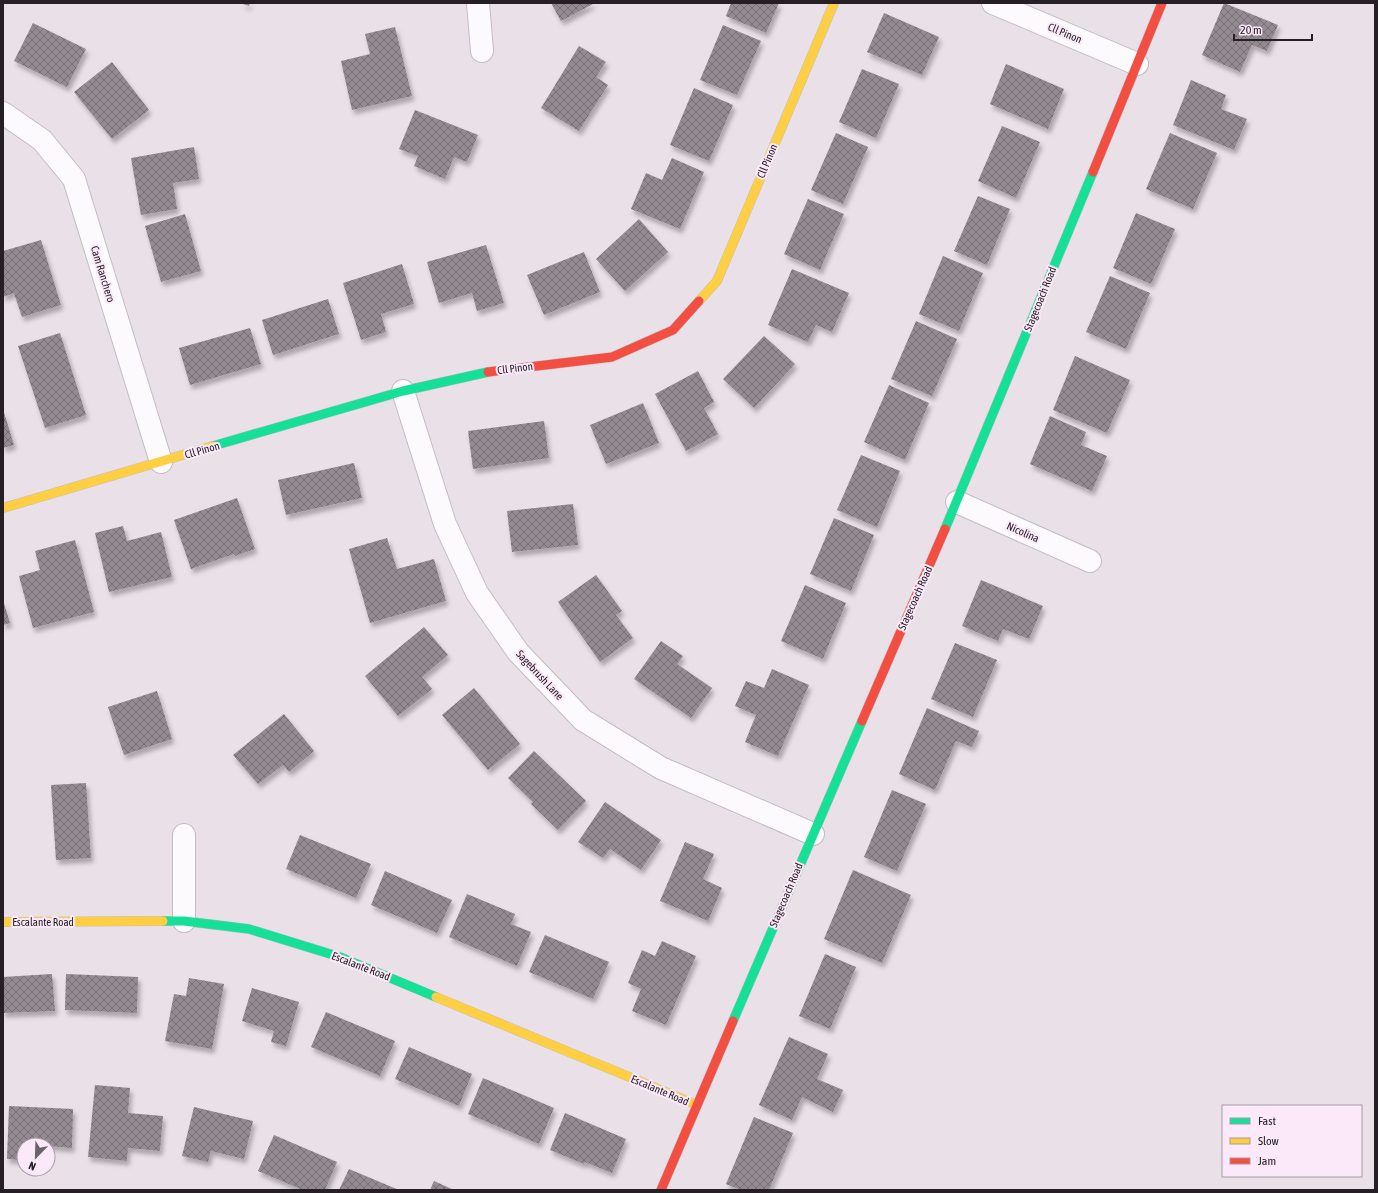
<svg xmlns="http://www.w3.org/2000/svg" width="1378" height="1193" font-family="'Asap Condensed',sans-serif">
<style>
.building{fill:url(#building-cross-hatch);filter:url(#shadow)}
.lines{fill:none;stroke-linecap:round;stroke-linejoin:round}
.street-casing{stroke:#c4bcc3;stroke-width:24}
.fast-casing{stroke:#c4bcc3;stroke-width:10}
.slow-casing{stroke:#c4bcc3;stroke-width:10}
.jam-casing{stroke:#c4bcc3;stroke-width:10}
.street{stroke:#fcfafc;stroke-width:22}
.fast{stroke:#16e098;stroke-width:9}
.slow{stroke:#ffcf43;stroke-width:9}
.jam{stroke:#f24e42;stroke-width:9}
.labels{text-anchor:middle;stroke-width:4;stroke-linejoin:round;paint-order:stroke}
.street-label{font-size:11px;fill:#262026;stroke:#fbe9f9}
</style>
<defs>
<pattern id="building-cross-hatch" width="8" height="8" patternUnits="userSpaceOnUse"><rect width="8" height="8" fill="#948a92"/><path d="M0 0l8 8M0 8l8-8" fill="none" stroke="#797077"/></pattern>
<filter id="shadow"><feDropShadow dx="2.5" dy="4.5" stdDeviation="2" flood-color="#0004"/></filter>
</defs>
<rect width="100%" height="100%" fill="#eae0e8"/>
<path class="building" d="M 240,3 L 250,3 L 249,6 Z
M 551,3 L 595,3 L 561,21 Z
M 731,3 L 779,3 L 766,33 L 726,16 Z
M 1224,3 L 1278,25 L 1267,51 L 1252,45 L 1240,72 L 1202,55 Z
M 884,13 L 939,37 L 922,75 L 867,52 Z
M 33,23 L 86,49 L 67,87 L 14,61 Z
M 723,25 L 761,41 L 737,95 L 700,80 Z
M 395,27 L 412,96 L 352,110 L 341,61 L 370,54 L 365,34 Z
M 579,46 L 606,62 L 596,77 L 608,85 L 579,131 L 541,108 Z
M 112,62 L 149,110 L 112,139 L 74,92 Z
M 1006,64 L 1064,89 L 1048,129 L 990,104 Z
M 862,69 L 899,84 L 876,138 L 839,122 Z
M 1191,80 L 1226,95 L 1221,109 L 1247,119 L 1234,150 L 1173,125 Z
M 694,88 L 733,105 L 709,161 L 670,145 Z
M 415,110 L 478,135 L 467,162 L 454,157 L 445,179 L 414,166 L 418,156 L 399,149 Z
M 1002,126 L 1040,142 L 1016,198 L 978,181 Z
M 836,133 L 868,147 L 843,204 L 811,190 Z
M 1170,133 L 1217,153 L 1193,209 L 1146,189 Z
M 194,147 L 199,179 L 173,183 L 177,209 L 141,215 L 131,158 Z
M 672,158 L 704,172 L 680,229 L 631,209 L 646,173 L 662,180 Z
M 978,196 L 1010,209 L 987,265 L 954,251 Z
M 808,199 L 844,214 L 820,270 L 784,254 Z
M 1136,213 L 1175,229 L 1151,284 L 1113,268 Z
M 185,214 L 201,271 L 161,282 L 145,226 Z
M 639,219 L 668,252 L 625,291 L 596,259 Z
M 41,240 L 61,305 L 22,317 L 14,293 L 3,297 L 3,251 Z
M 486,245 L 504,303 L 477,311 L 472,293 L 439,303 L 427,262 Z
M 584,252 L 600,292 L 544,315 L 527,275 Z
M 943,256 L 983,273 L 959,331 L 919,314 Z
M 402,264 L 414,304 L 381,314 L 386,332 L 361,340 L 343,283 Z
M 792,269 L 849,293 L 832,332 L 816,325 L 808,342 L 768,325 Z
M 1110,276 L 1150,293 L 1126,349 L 1086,332 Z
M 328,299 L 339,334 L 273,355 L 262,320 Z
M 916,321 L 957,339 L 932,396 L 891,379 Z
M 250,328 L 261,364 L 190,385 L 179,348 Z
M 60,333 L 86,415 L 45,428 L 18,346 Z
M 764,336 L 795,364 L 754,408 L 723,379 Z
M 1075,356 L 1130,380 L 1107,433 L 1053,410 Z
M 698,371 L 714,402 L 704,408 L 718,434 L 686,451 L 655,394 Z
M 889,385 L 929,403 L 905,460 L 864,442 Z
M 643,403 L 659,443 L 606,464 L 590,425 Z
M 3,409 L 14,445 L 3,448 Z
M 1050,416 L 1086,432 L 1081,445 L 1107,456 L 1092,491 L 1030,464 Z
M 544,421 L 549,458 L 473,469 L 468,431 Z
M 861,455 L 900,471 L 877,527 L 837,510 Z
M 354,463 L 362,498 L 286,515 L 278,480 Z
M 237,498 L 255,549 L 235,556 L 234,554 L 191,569 L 174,520 Z
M 573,504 L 578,545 L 512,552 L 507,511 Z
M 834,518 L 874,535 L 851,591 L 810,574 Z
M 123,526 L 127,541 L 161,532 L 172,577 L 109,592 L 95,533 Z
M 387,538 L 397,569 L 434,559 L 446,601 L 370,623 L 349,549 Z
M 75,540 L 94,612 L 33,628 L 19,576 L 40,570 L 35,551 Z
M 596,575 L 622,611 L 616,615 L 633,638 L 600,662 L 558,602 Z
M 981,580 L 1043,606 L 1029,639 L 1003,629 L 998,641 L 962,626 Z
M 805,585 L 846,603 L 823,659 L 781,641 Z
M 3,600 L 10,623 L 3,625 Z
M 424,627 L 448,655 L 422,677 L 432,689 L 398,716 L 365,676 Z
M 661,641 L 683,656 L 677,664 L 712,688 L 691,718 L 634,679 Z
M 955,643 L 997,660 L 973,717 L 931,699 Z
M 772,669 L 809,685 L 778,756 L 745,742 L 756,715 L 735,706 L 746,681 L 764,688 Z
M 474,688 L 520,744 L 488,770 L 442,715 Z
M 157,691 L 172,739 L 124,755 L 108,707 Z
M 927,708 L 979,731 L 972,747 L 956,741 L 935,790 L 899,774 Z
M 284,714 L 314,751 L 289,772 L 283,765 L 258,784 L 233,755 Z
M 534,751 L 586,801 L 558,830 L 531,804 L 533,802 L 508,778 Z
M 86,783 L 91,858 L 56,860 L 51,785 Z
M 892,790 L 926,804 L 897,871 L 864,857 Z
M 605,802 L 661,840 L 641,870 L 610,849 L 603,858 L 578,842 Z
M 300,835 L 371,864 L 356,898 L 286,869 Z
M 685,842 L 714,854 L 703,879 L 722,888 L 708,921 L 660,901 Z
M 853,870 L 911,895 L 882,963 L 824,939 Z
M 385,871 L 452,900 L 437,933 L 371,905 Z
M 467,894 L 515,914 L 511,924 L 531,932 L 517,966 L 449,937 Z
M 545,935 L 609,962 L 593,999 L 529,972 Z
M 662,941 L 696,956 L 666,1025 L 632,1011 L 641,989 L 628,983 L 642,950 L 655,956 Z
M 825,954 L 856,967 L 830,1029 L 799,1016 Z
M 52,974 L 55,1011 L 3,1013 L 3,977 Z
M 66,974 L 138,977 L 137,1013 L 65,1010 Z
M 189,978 L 224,984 L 212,1049 L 165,1041 L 174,994 L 186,996 Z
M 252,988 L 299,1002 L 286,1046 L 271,1042 L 274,1031 L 242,1021 Z
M 326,1012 L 395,1041 L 380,1076 L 311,1047 Z
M 789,1037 L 828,1054 L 817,1079 L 843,1090 L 833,1112 L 802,1097 L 792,1120 L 759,1105 Z
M 409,1047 L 472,1074 L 459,1106 L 395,1079 Z
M 483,1078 L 554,1108 L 539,1144 L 468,1114 Z
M 95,1085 L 130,1088 L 128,1113 L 163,1116 L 160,1151 L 128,1148 L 127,1161 L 88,1157 Z
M 9,1106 L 73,1109 L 72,1148 L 48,1146 L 48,1145 L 24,1145 L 24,1160 L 7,1159 Z
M 194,1107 L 253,1121 L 244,1159 L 211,1151 L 208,1162 L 182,1156 Z
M 565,1113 L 626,1139 L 612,1173 L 585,1162 L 584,1164 L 550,1150 Z
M 754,1117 L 793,1133 L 769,1190 L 741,1190 L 726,1184 Z
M 274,1135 L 337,1162 L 325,1190 L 303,1190 L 258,1171 Z
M 349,1169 L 399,1190 L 339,1190 Z
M 434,1181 L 454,1190 L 430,1190 Z"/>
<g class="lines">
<g class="street-casing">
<path id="street" d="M 478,3 L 482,51
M 993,3 L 1137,64
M 3,113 L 42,140 L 74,179 L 161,462
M 403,391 L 445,524 L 477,593 L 518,652 L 583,720 L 661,768 L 813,834
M 957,502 L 1090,561
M 184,921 L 184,835"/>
</g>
<g class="fast-casing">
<path id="fast" d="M 213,446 L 403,391 L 488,372
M 945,529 L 1093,172
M 163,921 L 184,921 L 249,929 L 340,957 L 436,997
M 733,1021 L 862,721"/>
</g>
<g class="slow-casing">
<path id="slow" d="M 699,301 L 717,281 L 834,3
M 3,508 L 213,446
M 3,922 L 163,921
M 436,997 L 697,1105"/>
</g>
<g class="jam-casing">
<path id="jam" d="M 1093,172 L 1162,3
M 488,372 L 612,357 L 673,330 L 699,301
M 862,721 L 945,529
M 661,1190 L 733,1021"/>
</g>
<use href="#street" class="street"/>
<use href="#fast" class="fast"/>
<use href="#slow" class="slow"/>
<use href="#jam" class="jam"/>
</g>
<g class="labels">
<g class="street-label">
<text transform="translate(1065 33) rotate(23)" y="4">Cll Pinon</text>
<text transform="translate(767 161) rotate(-67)" y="4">Cll Pinon</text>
<text transform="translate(103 274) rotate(73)" y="4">Cam Ranchero</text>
<text transform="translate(1040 299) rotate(-68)" y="4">Stagecoach Road</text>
<text transform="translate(515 368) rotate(-7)" y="4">Cll Pinon</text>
<text transform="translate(202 450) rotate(-16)" y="4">Cll Pinon</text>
<text transform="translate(1023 532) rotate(24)" y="4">Nicolina</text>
<text transform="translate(915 598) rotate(-66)" y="4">Stagecoach Road</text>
<text transform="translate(540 675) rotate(47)" y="4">Sagebrush Lane</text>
<text transform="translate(786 895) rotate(-67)" y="4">Stagecoach Road</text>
<text x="43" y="926">Escalante Road</text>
<text transform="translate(361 966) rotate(21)" y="4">Escalante Road</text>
<text transform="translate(660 1090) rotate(23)" y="4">Escalante Road</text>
</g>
</g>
<rect width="1378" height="1193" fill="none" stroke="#262026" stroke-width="8"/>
<rect x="1222" y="1105" width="140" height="72" fill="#fbe9f9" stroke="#a699a5"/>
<rect x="1230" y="1118" width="20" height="6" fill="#16e098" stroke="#a699a5"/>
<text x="1258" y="1125" font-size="12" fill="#262026">Fast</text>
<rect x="1230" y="1138" width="20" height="6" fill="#ffcf43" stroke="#a699a5"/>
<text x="1258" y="1145" font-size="12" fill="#262026">Slow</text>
<rect x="1230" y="1158" width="20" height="6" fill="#f24e42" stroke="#a699a5"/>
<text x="1258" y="1165" font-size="12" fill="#262026">Jam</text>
<g transform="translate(36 1157) rotate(203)"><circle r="19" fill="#fbe9f9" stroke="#a699a5"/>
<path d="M0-3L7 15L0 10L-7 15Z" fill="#6b636a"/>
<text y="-6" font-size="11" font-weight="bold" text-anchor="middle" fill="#262026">N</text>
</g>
<path d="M1234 34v6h78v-6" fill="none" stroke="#262026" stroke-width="2"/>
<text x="1240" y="34" font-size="12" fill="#262026" stroke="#fbe9f9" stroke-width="3" paint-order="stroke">20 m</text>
</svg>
